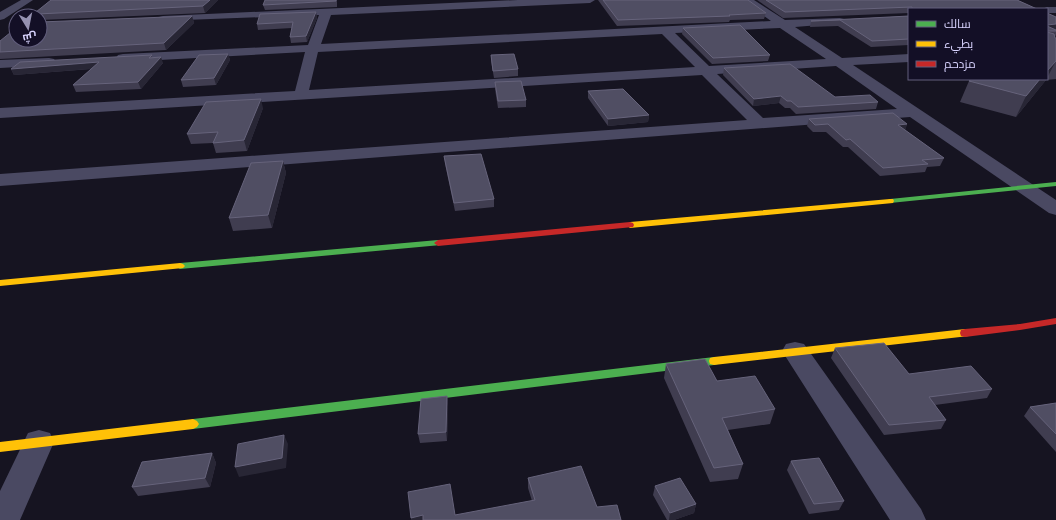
<svg xmlns="http://www.w3.org/2000/svg" width="1056" height="520" font-family="'Titillium Web',Cairo,sans-serif">
<style>
.lines{fill:none;stroke-linecap:round;stroke-linejoin:round}
.street{fill:#4a4962;fill-rule:evenodd}
.fast{fill:#4caf50;fill-rule:evenodd}
.slow{fill:#ffc107;fill-rule:evenodd}
.jam{fill:#c62828;fill-rule:evenodd}
.wall{fill:#403d50}
.shaded-wall{fill:#282635}
.building{fill:#504e63;stroke:#66637b}
</style>
<rect width="100%" height="100%" fill="#161421"/>
<g class="lines">
<path class="street" d="M 21,0 L 33,0 L 4,19 L 0,20 L 0,12 Z
M 518,0 L 595,0 L 590,3 L 331,15 L 321,44 L 771,21 L 742,0 L 754,0 L 785,20 L 840,18 L 844,19 L 846,21 L 844,23 L 795,27 L 842,58 L 909,54 L 909,62 L 853,65 L 1056,200 L 1056,215 L 1049,213 L 910,117 L 0,186 L 0,174 L 747,120 L 702,75 L 0,118 L 0,108 L 295,91 L 305,52 L 123,62 L 118,61 L 116,58 L 118,55 L 123,54 L 308,45 L 319,15 L 159,21 L 157,19 L 159,17 L 163,16 ZM 780,28 L 826,59 L 709,66 L 675,33 ZM 662,34 L 695,67 L 309,90 L 318,52 ZM 836,66 L 897,109 L 763,118 L 717,74 Z
M 1047,7 L 1056,7 L 1056,13 L 1047,13 L 1047,9 L 1042,9 Z
M 49,58 L 54,59 L 56,62 L 54,65 L 0,68 L 0,60 Z
M 795,342 L 804,344 L 921,509 L 926,520 L 890,520 L 782,351 L 786,344 Z
M 39,430 L 50,433 L 54,442 L 20,520 L 0,520 L 0,491 L 28,433 Z"/>
<path class="fast" d="M 1056,182 L 1056,186 L 890,203 L 886,201 L 890,199 Z
M 438,240 L 441,241 L 442,243 L 441,245 L 180,269 L 175,266 L 180,263 Z
M 714,357 L 718,358 L 719,361 L 718,364 L 714,365 L 193,429 L 189,427 L 187,424 L 189,421 L 193,419 Z"/>
<path class="slow" d="M 890,199 L 893,199 L 894,201 L 893,203 L 630,228 L 626,225 L 630,222 Z
M 180,263 L 183,264 L 185,266 L 183,268 L 0,286 L 0,280 Z
M 965,329 L 969,330 L 970,333 L 969,336 L 714,365 L 710,364 L 709,361 L 710,358 L 714,357 Z
M 193,419 L 197,421 L 199,424 L 197,427 L 193,429 L 0,452 L 0,442 Z"/>
<path class="jam" d="M 630,222 L 633,223 L 634,225 L 633,227 L 438,246 L 434,243 L 438,240 Z
M 1056,318 L 1056,324 L 1020,330 L 965,337 L 961,336 L 960,333 L 961,330 L 965,329 L 1020,324 Z"/>
</g>
<path class="wall" d="M 51,0 L 218,0 L 205,13 L 40,20 L 40,16 L 31,16 Z
M 337,0 L 337,7 L 265,10 L 263,5 Z
M 598,0 L 748,0 L 766,13 L 764,19 L 730,20 L 729,22 L 617,26 Z
M 757,0 L 1017,0 L 1037,9 L 909,9 L 909,13 L 783,18 Z
M 316,12 L 317,18 L 307,42 L 291,43 L 290,37 L 292,28 L 258,30 L 257,24 Z
M 1047,13 L 1056,17 L 1056,35 L 1055,37 L 1055,38 L 1056,38 L 1056,79 L 1046,80 L 1016,117 L 960,102 L 969,81 L 1047,79 Z
M 192,16 L 194,23 L 166,50 L 0,59 L 0,41 Z
M 909,16 L 909,45 L 871,47 L 838,26 L 810,27 L 811,21 Z
M 683,28 L 770,55 L 768,61 L 712,64 L 682,34 Z
M 228,54 L 230,60 L 216,85 L 183,87 L 181,80 Z
M 152,55 L 152,57 L 163,63 L 141,89 L 76,92 L 73,85 L 91,69 L 14,75 L 11,69 Z
M 491,55 L 518,69 L 518,76 L 494,78 L 491,61 Z
M 724,68 L 835,97 L 878,102 L 876,109 L 796,114 L 790,108 L 785,108 L 779,103 L 753,106 L 723,75 Z
M 495,82 L 526,100 L 526,107 L 498,108 L 495,89 Z
M 588,91 L 649,115 L 648,122 L 608,126 L 588,98 Z
M 263,108 L 247,151 L 216,153 L 213,143 L 191,144 L 187,134 Z
M 809,119 L 907,124 L 905,130 L 944,158 L 940,166 L 927,167 L 925,172 L 880,176 L 848,147 L 843,147 L 826,132 L 813,132 L 807,126 Z
M 444,156 L 494,199 L 494,207 L 455,211 L 445,164 Z
M 283,161 L 286,173 L 272,228 L 233,231 L 229,218 Z
M 835,348 L 909,374 L 992,389 L 987,398 L 935,405 L 946,420 L 941,429 L 884,435 L 831,358 Z
M 666,364 L 717,381 L 775,409 L 770,424 L 728,430 L 743,464 L 738,479 L 710,482 L 664,378 Z
M 447,396 L 448,406 L 447,441 L 420,443 L 418,434 Z
M 1056,403 L 1056,452 L 1024,416 L 1030,407 Z
M 212,453 L 216,463 L 210,487 L 138,496 L 132,487 Z
M 791,461 L 844,501 L 839,510 L 809,514 L 787,470 Z
M 528,478 L 597,507 L 621,520 L 532,501 L 528,488 Z
M 655,486 L 696,504 L 694,513 L 674,520 L 667,520 L 653,495 Z"/>
<path class="shaded-wall" d="M 210,0 L 218,0 L 205,13 L 203,6 Z
M 316,12 L 317,18 L 307,42 L 306,36 Z
M 192,16 L 194,23 L 166,50 L 164,43 Z
M 1056,24 L 1056,30 L 1047,31 L 1047,25 Z
M 228,54 L 230,60 L 216,85 L 214,78 Z
M 161,57 L 163,63 L 141,89 L 138,82 Z
M 1056,61 L 1046,80 L 1016,117 L 1026,96 L 1040,79 L 1047,79 L 1047,71 Z
M 99,62 L 102,68 L 14,75 L 11,69 Z
M 781,96 L 779,103 L 753,106 L 754,99 Z
M 261,99 L 263,108 L 247,151 L 244,140 Z
M 649,115 L 648,122 L 608,126 L 608,119 Z
M 907,124 L 905,131 L 898,125 Z
M 283,161 L 286,173 L 272,228 L 268,215 Z
M 447,396 L 448,406 L 447,441 L 446,432 Z
M 284,435 L 288,444 L 286,468 L 239,477 L 235,467 Z
M 212,453 L 216,463 L 210,487 L 205,478 Z
M 696,504 L 694,513 L 674,520 L 669,520 L 670,513 Z
M 423,515 L 424,520 L 411,520 L 411,518 Z"/>
<path class="building" d="M 51,0 L 210,0 L 203,6 L 37,14 L 36,16 L 31,16 Z
M 265,0 L 336,0 L 336,1 L 263,5 Z
M 603,0 L 748,0 L 766,13 L 729,15 L 730,16 L 618,20 Z
M 766,0 L 1017,0 L 1037,9 L 912,9 L 912,7 L 785,12 Z
M 316,12 L 306,36 L 290,37 L 293,22 L 257,24 L 260,14 Z
M 1047,13 L 1056,17 L 1056,24 L 1047,25 Z
M 192,16 L 164,43 L 0,52 L 0,41 L 16,28 L 16,40 L 40,40 L 40,22 Z
M 909,16 L 909,39 L 872,41 L 840,20 L 811,21 Z
M 740,25 L 770,55 L 713,58 L 683,28 Z
M 1047,26 L 1056,30 L 1056,31 L 1047,31 Z
M 1047,32 L 1054,34 L 1055,38 L 1056,38 L 1056,61 L 1047,71 Z
M 228,54 L 214,78 L 181,80 L 199,55 Z
M 514,54 L 518,69 L 493,71 L 491,55 Z
M 152,55 L 149,58 L 161,57 L 138,82 L 73,85 L 99,62 L 11,69 L 20,62 Z
M 790,64 L 835,97 L 870,95 L 878,102 L 798,107 L 791,101 L 787,101 L 781,96 L 754,99 L 724,68 Z
M 972,79 L 1040,79 L 1026,96 L 969,81 Z
M 521,81 L 526,100 L 498,101 L 495,82 Z
M 623,89 L 649,115 L 608,119 L 588,91 Z
M 261,99 L 244,140 L 213,143 L 218,132 L 187,134 L 206,102 Z
M 893,113 L 907,124 L 898,125 L 944,158 L 922,160 L 928,164 L 883,168 L 850,139 L 846,140 L 828,124 L 815,125 L 809,119 Z
M 481,154 L 494,199 L 454,203 L 444,156 Z
M 283,161 L 268,215 L 229,218 L 251,163 Z
M 884,343 L 909,374 L 971,366 L 992,389 L 929,397 L 946,420 L 889,425 L 835,348 Z
M 705,359 L 717,381 L 755,376 L 775,409 L 722,418 L 743,464 L 714,468 L 666,364 Z
M 447,396 L 446,432 L 418,434 L 421,399 Z
M 1056,403 L 1056,434 L 1030,407 Z
M 284,435 L 282,458 L 235,467 L 238,444 Z
M 212,453 L 205,478 L 132,487 L 142,462 Z
M 819,458 L 844,501 L 814,504 L 791,461 Z
M 581,466 L 597,507 L 617,505 L 621,520 L 423,520 L 423,515 L 411,518 L 408,492 L 450,484 L 455,515 L 535,500 L 528,478 Z
M 680,478 L 696,504 L 670,513 L 655,486 Z"/>
<rect x="908" y="8" width="140" height="72" fill="#130f26" stroke="#625e7d"/>
<rect x="916" y="21" width="20" height="6" fill="#4caf50" stroke="#625e7d"/>
<text x="944" y="28" font-size="12" fill="#d9d4ff">سالك</text>
<rect x="916" y="41" width="20" height="6" fill="#ffc107" stroke="#625e7d"/>
<text x="944" y="48" font-size="12" fill="#d9d4ff">بطيء</text>
<rect x="916" y="61" width="20" height="6" fill="#c62828" stroke="#625e7d"/>
<text x="944" y="68" font-size="12" fill="#d9d4ff">مزدحم</text>
<g transform="translate(28 28) rotate(170)"><circle r="19" fill="#130f26" stroke="#625e7d"/>
<path d="M0-3L7 15L0 10L-7 15Z" fill="#9591b1"/>
<text y="-6" font-size="11" font-weight="bold" text-anchor="middle" fill="#d9d4ff">ش</text>
</g>
</svg>
